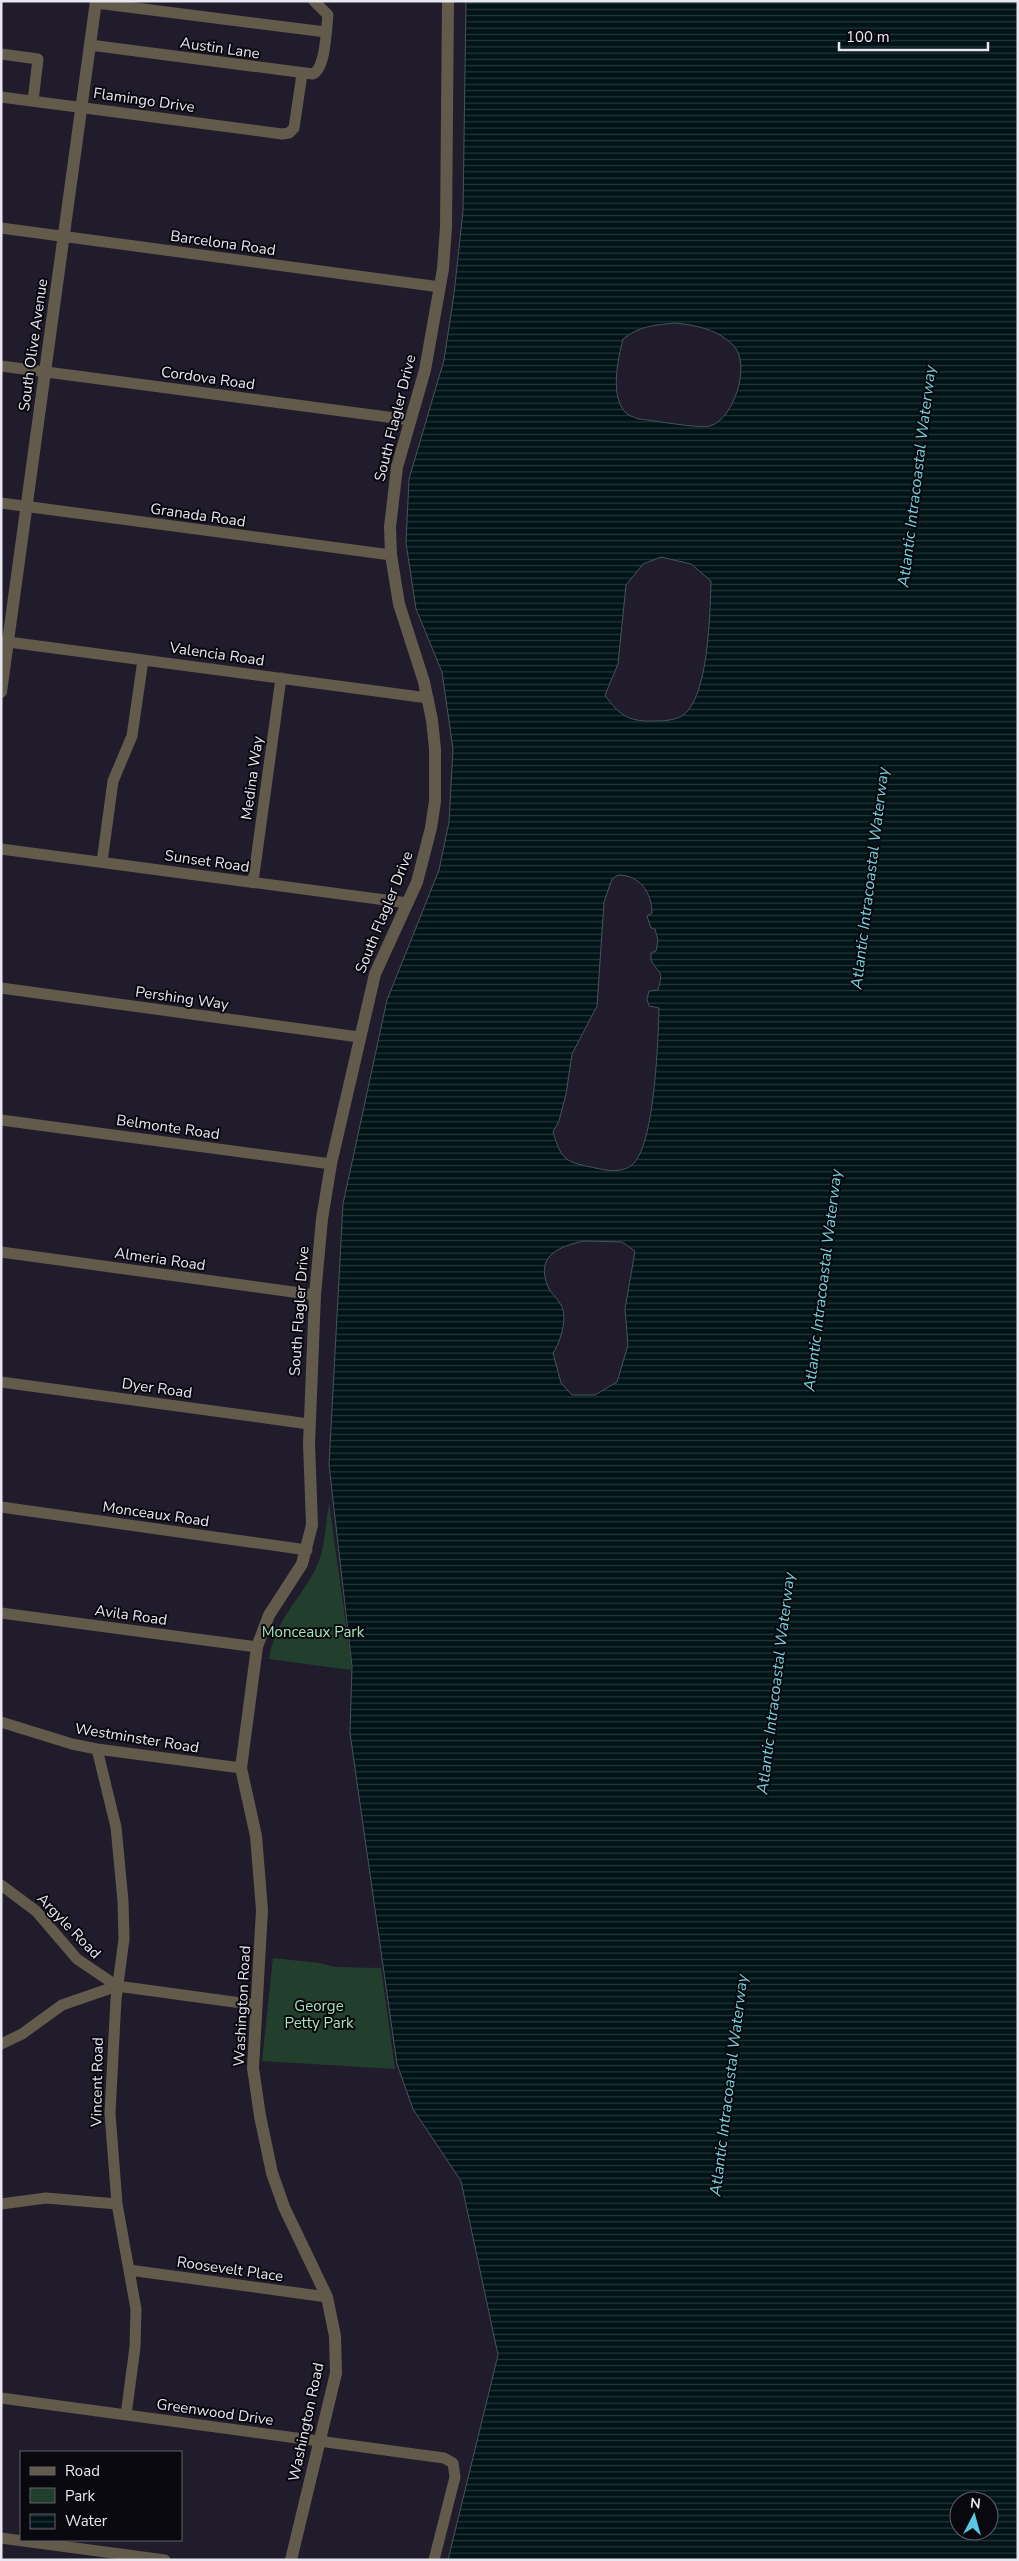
<svg xmlns="http://www.w3.org/2000/svg" width="1019" height="2561" font-family="'Nunito Sans',sans-serif">
<style>
.green{fill:#213f2c}
.water{fill:url(#water-rules);stroke:#465358;fill-rule:evenodd}
.lines{fill:none;stroke-linecap:round;stroke-linejoin:round}
.minor{stroke:#625b4b;stroke-width:11}
.tertiary{stroke:#625b4b;stroke-width:12}
.labels{text-anchor:middle;stroke-width:4;stroke-linejoin:round;paint-order:stroke}
.street-label{font-size:15px;fill:#e8e6f1;stroke:#09080e}
.park-label{font-size:15px;fill:#a4e4b8;stroke:#09080e}
.water-label{font-size:16px;font-style:italic;fill:#73d0d8;stroke:#09080e}
</style>
<defs>
<pattern id="water-rules" width="6" height="5" patternUnits="userSpaceOnUse" patternTransform="scale(1.25)"><rect width="6" height="5" fill="#001417"/><path d="M0 2.5h6" fill="none" stroke="#253639"/></pattern>
</defs>
<rect width="100%" height="100%" fill="#201c2c"/>
<path class="green" d="M 329,1503 L 351,1662 L 351,1670 L 269,1659 C 276,1618 297,1604 315,1570 C 326,1548 325,1526 329,1503 Z
M 273,1958 L 319,1963 L 335,1967 L 381,1968 L 395,2069 L 262,2061 Z"/>
<path class="water" d="M 466,1 L 1018,1 L 1018,2560 L 448,2560 L 498,2355 L 461,2181 L 413,2109 L 397,2064 L 350,1733 L 352,1666 L 329,1465 L 343,1204 L 387,1000 L 439,870 L 449,822 L 453,749 L 442,672 L 416,609 L 406,543 L 409,479 L 444,360 L 454,294 L 463,211 ZM 675,323 C 696,325 719,330 734,346 C 751,365 734,419 710,426 C 699,429 653,420 638,419 C 635,417 629,416 627,414 C 609,398 618,359 623,339 C 639,326 655,325 675,323 ZM 661,557 L 691,564 L 711,581 C 710,611 709,699 682,716 C 673,721 661,721 652,721 C 628,722 617,713 605,695 L 618,664 L 626,585 L 643,564 ZM 618,875 C 640,875 652,893 652,913 L 647,916 L 651,928 L 655,929 L 658,940 L 656,951 L 651,953 L 651,960 C 659,975 664,969 658,990 L 649,991 L 647,999 L 649,1006 L 659,1008 C 658,1039 655,1146 632,1165 C 621,1174 603,1170 591,1167 C 564,1162 561,1158 553,1132 L 559,1121 L 566,1094 L 572,1054 L 597,1006 L 604,902 L 612,879 ZM 583,1241 L 622,1242 L 635,1251 L 625,1309 L 628,1345 L 617,1382 L 595,1395 L 572,1395 L 561,1383 L 553,1353 C 559,1344 564,1329 564,1317 C 564,1302 552,1296 548,1287 C 535,1255 559,1247 583,1241 ZM 959,2501 L 989,2501 L 989,2531 L 959,2531 Z"/>
<g class="lines">
<path class="minor" d="M 96,3 L 326,32
M 90,45 L 313,74 C 326,67 326,30 328,15 L 314,1
M 1,54 L 38,59 L 33,101
M 1,97 L 282,134 L 289,133 L 294,128 L 302,74
M 1,228 L 440,287
M 1,366 L 410,420
M 1,503 L 391,555
M 1,641 L 428,698
M 1,849 L 408,903
M 102,862 L 113,781 L 132,736 L 143,660
M 253,882 L 281,678
M 1,988 L 359,1037
M 1,1120 L 331,1164
M 1,1252 L 315,1295
M 1,1382 L 309,1424
M 1,1507 L 307,1550
M 1,1613 L 257,1647
M 1,1722 L 72,1744 L 97,1749 L 241,1768
M 97,1749 L 116,1827 L 123,1901 L 124,1939 L 116,1999 L 110,2113 L 117,2204 L 136,2309 L 135,2347 L 126,2415
M 1,1885 L 36,1911 L 77,1959 L 117,1986
M 1,2044 L 22,2034 L 62,2005 L 117,1986 L 256,2005
M 1,2204 L 46,2198 L 117,2204
M 129,2270 L 327,2297
M 1,2398 L 444,2458 L 453,2463 L 455,2477 L 434,2560
M 1,2538 L 165,2560"/>
<path class="tertiary" d="M 1,692 L 96,1
M 291,2560 L 336,2373 L 335,2336 L 327,2297 L 284,2207 L 272,2173 L 260,2116 L 253,2068 L 262,1910 L 256,1836 L 241,1768 L 257,1647 L 269,1615 L 302,1564 L 312,1525 L 309,1444 L 315,1295 L 322,1219 L 331,1164 L 375,974 L 417,882 L 431,828 L 435,801 L 435,749 L 432,720 L 424,682 L 399,604 L 391,555 L 390,527 L 397,467 L 425,370 L 443,269 L 446,227 L 448,1"/>
</g>
<g class="labels">
<g class="street-label">
<text transform="translate(220 48) rotate(8)" y="5">Austin Lane</text>
<text transform="translate(144 100) rotate(8)" y="5">Flamingo Drive</text>
<text transform="translate(223 243) rotate(8)" y="5">Barcelona Road</text>
<text transform="translate(33 345) rotate(-82)" y="5">South Olive Avenue</text>
<text transform="translate(208 378) rotate(8)" y="5">Cordova Road</text>
<text transform="translate(395 418) rotate(-76)" y="5">South Flagler Drive</text>
<text transform="translate(198 515) rotate(8)" y="5">Granada Road</text>
<text transform="translate(217 654) rotate(8)" y="5">Valencia Road</text>
<text transform="translate(252 778) rotate(-82)" y="5">Medina Way</text>
<text transform="translate(207 861) rotate(8)" y="5">Sunset Road</text>
<text transform="translate(384 912) rotate(-68)" y="5">South Flagler Drive</text>
<text transform="translate(182 998) rotate(8)" y="5">Pershing Way</text>
<text transform="translate(168 1127) rotate(8)" y="5">Belmonte Road</text>
<text transform="translate(160 1259) rotate(8)" y="5">Almeria Road</text>
<text transform="translate(299 1311) rotate(-86)" y="5">South Flagler Drive</text>
<text transform="translate(157 1388) rotate(8)" y="5">Dyer Road</text>
<text transform="translate(156 1514) rotate(8)" y="5">Monceaux Road</text>
<text transform="translate(131 1615) rotate(8)" y="5">Avila Road</text>
<text transform="translate(137 1738) rotate(9)" y="5">Westminster Road</text>
<text transform="translate(69 1926) rotate(46)" y="5">Argyle Road</text>
<text transform="translate(242 2006) rotate(-87)" y="5">Washington Road</text>
<text transform="translate(97 2082) rotate(-89)" y="5">Vincent Road</text>
<text transform="translate(230 2269) rotate(8)" y="5">Roosevelt Place</text>
<text transform="translate(215 2412) rotate(8)" y="5">Greenwood Drive</text>
<text transform="translate(306 2422) rotate(-78)" y="5">Washington Road</text>
</g>
<g class="park-label">
<text x="313" y="1637">Monceaux Park</text>
<text x="319" y="2011">George<tspan x="319" dy="17">Petty Park</tspan></text>
</g>
<g class="water-label">
<text transform="translate(916 476) rotate(-83)" y="6">Atlantic Intracoastal Waterway</text>
<text transform="translate(869 878) rotate(-83)" y="6">Atlantic Intracoastal Waterway</text>
<text transform="translate(822 1280) rotate(-83)" y="6">Atlantic Intracoastal Waterway</text>
<text transform="translate(775 1683) rotate(-83)" y="6">Atlantic Intracoastal Waterway</text>
<text transform="translate(728 2085) rotate(-83)" y="6">Atlantic Intracoastal Waterway</text>
</g>
</g>
<rect width="1019" height="2561" fill="none" stroke="#e8e6f1" stroke-width="5"/>
<rect x="20" y="2451" width="162" height="90" fill="#09080e" stroke="#626169"/>
<rect x="30" y="2467" width="25" height="8" fill="#625b4b" stroke="#626169"/>
<text x="65" y="2476" font-size="15" fill="#e8e6f1">Road</text>
<rect x="30" y="2488" width="25" height="15" fill="#213f2c" stroke="#626169"/>
<text x="65" y="2501" font-size="15" fill="#e8e6f1">Park</text>
<rect x="30" y="2514" width="25" height="15" fill="url(#water-rules)" stroke="#626169"/>
<text x="65" y="2526" font-size="15" fill="#e8e6f1">Water</text>
<g transform="translate(974 2516) rotate(6)"><circle r="24" fill="#09080e" stroke="#626169"/>
<path d="M0-4L9 19L0 12L-9 19Z" fill="#58c8e4"/>
<text y="-8" font-size="14" font-weight="bold" text-anchor="middle" fill="#e8e6f1">N</text>
</g>
<path d="M839 42v8h149v-8" fill="none" stroke="#e8e6f1" stroke-width="2.5"/>
<text x="846" y="42" font-size="15" fill="#e8e6f1" stroke="#09080e" stroke-width="4" paint-order="stroke">100 m</text>
</svg>
